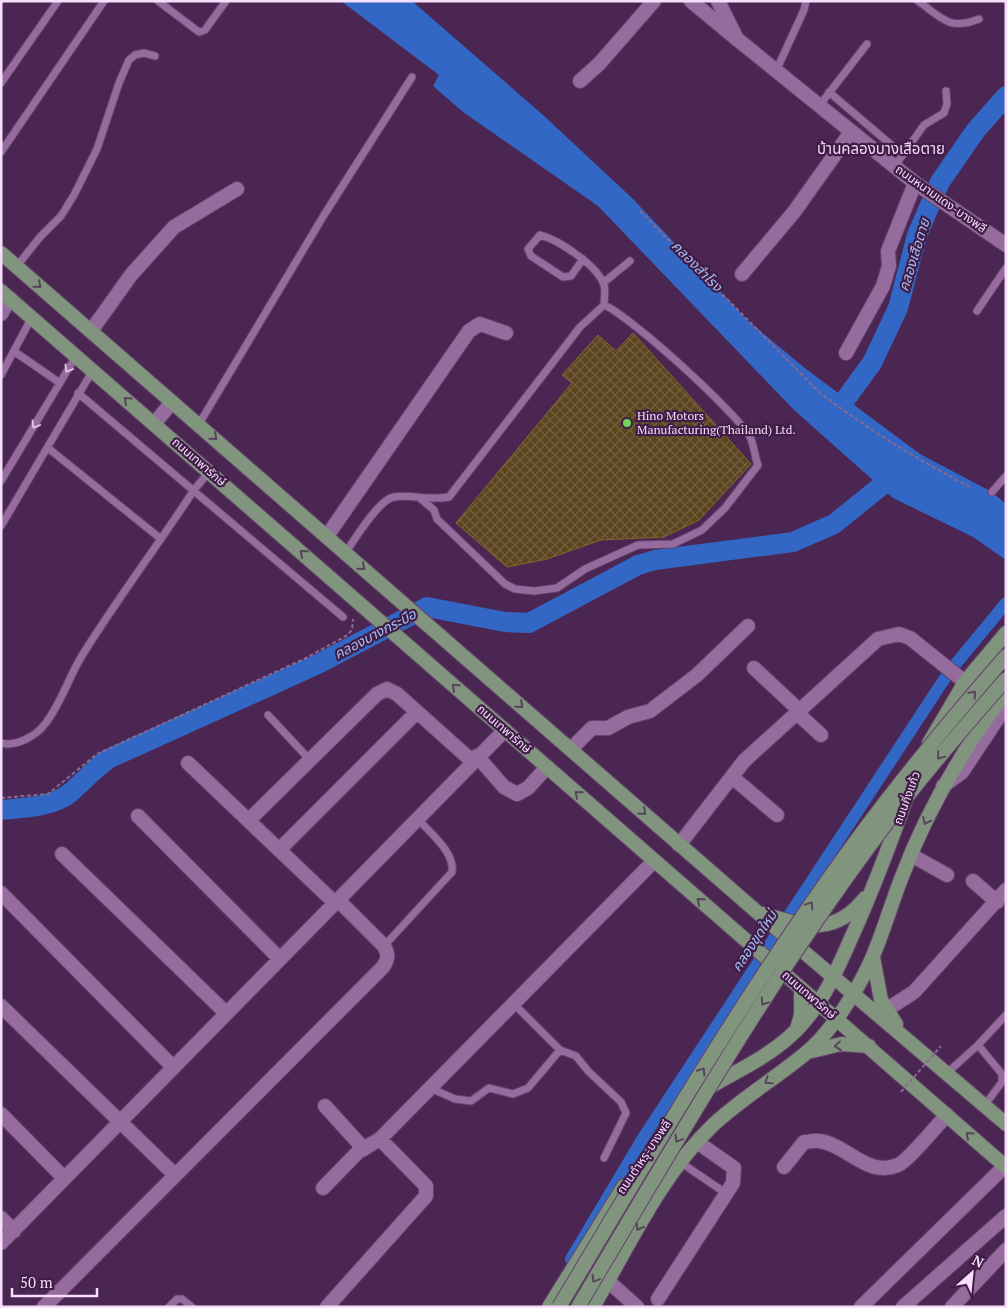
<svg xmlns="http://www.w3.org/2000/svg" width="1007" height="1308" font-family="'PT Serif','Noto Sans Thai',serif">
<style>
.water{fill:#3267c5}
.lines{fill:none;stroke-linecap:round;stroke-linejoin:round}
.canal{stroke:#3267c5;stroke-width:12}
.river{stroke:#3267c5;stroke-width:20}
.building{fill:url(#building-cross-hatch);stroke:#85662a}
.service-casing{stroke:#63436a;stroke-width:9}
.minor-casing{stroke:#63436a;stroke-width:16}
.secondary-casing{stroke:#63436a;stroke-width:16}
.primary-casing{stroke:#63436a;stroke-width:16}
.path{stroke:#8a6a90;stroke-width:2;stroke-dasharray:4 2.5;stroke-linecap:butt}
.service{stroke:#956c9d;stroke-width:7}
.minor{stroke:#956c9d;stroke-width:14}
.secondary{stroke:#956c9d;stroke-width:14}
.primary{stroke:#81947e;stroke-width:14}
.primary-bridge-casing{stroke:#63436a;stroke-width:16;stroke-linecap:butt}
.path-bridge{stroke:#8a6a90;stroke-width:2;stroke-dasharray:4 2.5;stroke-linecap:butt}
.primary-bridge{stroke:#81947e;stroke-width:14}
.oneway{stroke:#57465a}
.oneway2{stroke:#dec2e3}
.poi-dot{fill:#70d35f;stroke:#401c47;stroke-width:2}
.labels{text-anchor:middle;stroke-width:4.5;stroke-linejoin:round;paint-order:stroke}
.street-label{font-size:12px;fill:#f6dffa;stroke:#401c47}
.poi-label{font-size:12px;fill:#f6dffa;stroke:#401c47;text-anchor:start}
.water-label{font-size:14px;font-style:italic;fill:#a5c1f1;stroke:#401c47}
.quarter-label{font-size:15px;fill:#f3d8f8;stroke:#401c47}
</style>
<defs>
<pattern id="building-cross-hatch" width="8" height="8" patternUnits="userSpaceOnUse" patternTransform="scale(1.25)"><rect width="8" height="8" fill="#5b451e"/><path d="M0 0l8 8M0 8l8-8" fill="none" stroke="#735f40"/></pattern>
</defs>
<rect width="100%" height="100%" fill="#4b2652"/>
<path class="water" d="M 341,1 L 412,1 L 543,115 L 633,199 L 747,320 L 806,369 L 920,454 L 992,492 L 1006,504 L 1006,560 L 973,537 L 893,498 L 794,410 L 598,206 L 463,112 L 433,86 L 439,75 Z"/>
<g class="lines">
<path class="canal" d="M 571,1259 L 643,1138 L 949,672 L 1006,603"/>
<path class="river" d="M 831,419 L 872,363 L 898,308 L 917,235 L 940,182 L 976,130 L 1006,96
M 1,810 C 23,808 53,807 70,793 C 83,782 94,769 108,759 L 318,664 L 427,607 L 505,622 L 529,623 L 638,565 L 655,560 L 793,542 L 834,524 L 896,474"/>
</g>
<path class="building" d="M 633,333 L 751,464 L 699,520 L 664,537 L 601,540 L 547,559 L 507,567 L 456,523 L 572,383 L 562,375 L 598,335 L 616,351 Z"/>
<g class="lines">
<g class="service-casing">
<path id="service" d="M 158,1 L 199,32 L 205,30 L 226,1
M 918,1 C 942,18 949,31 979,19
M 776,71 L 804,10 L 806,1
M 1,83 L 58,1
M 829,92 L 903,155
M 819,106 L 867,44
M 1,152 L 104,1
M 894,167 L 924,125 L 944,113 L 947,104 L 946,91
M 583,259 L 571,276 L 563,277 L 531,256 L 528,249 L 540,235 C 559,240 598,266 604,285 C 606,292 604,298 604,305
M 17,266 L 40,237 L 61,216 L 74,195 L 97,149 L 119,83 L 129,60 L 135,55 L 144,53 L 155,56
M 603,283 L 630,261
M 977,311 L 1006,268
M 15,352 L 60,383
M 1,375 L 32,317
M 78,393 L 343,617
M 199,424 L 324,215 L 412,77
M 48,448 L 161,539
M 1,481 L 76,356
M 992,492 L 1006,476
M 1,526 L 93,370
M 346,552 C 355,539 379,499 394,497 C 412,494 428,501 449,497 L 580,327 L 604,305 C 629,315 740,415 751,439 C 754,447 755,457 758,465 L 725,508 L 702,530 L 673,544 L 638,545 L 585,569 L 557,588 L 534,591 L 515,589 L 505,584 L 437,519 L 434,510 L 421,499
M 268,715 L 310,760
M 1,743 C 16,747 36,736 45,724 C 61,704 69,676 83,654 C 118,598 158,545 194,490 L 209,472
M 384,946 L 452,872 C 455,852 430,833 417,818
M 513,1003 L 560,1050 L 576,1056 L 588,1071 L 621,1102 L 626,1113 L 604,1158
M 947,1073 L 978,1045
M 430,1088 L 455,1099 L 471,1101 L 489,1088 L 513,1094 L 528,1088 L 560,1050
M 984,1106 L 1002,1082 L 1002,1074 L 978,1045 L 1006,1015
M 680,1162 L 727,1194
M 169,1307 L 177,1299 L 182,1299 L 192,1307"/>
</g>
<g class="minor-casing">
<path id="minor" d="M 691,1 L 737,39
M 580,81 L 599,64 L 654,1
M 742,274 L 794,212 L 851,132
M 1,314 L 10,299
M 91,331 L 131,275 L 174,227 L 237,189
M 846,353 L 883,286 L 889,266 L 888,251 L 915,183
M 327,536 L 469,331 L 480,324 L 506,333
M 754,668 L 800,711
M 797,713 L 821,735
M 571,749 L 592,728 L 608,728 L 628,717 L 650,711 L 697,675 L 748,626
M 477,756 L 504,787 L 517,794 L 528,788 L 547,767
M 188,763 L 335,903
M 732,777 L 777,815
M 943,786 L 962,772 L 1006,706
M 138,816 L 280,959
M 249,820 L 377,694 L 387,689 L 397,694 L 472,761
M 679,845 L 744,761 L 878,639 L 899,634 L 910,638 L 965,682
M 279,850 L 417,712
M 62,854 L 226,1013
M 911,855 L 947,875
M 973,881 L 997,902
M 1,893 L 173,1067
M 1,1006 L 175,1175
M 886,1010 L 914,992 L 1006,890
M 325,1106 L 364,1149
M 1,1114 L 64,1178
M 784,1167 L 804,1142 C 809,1142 815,1140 819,1141 C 848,1145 867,1178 898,1165 C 909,1160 937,1125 947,1115
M 323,1188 L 358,1152 L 380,1139
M 1,1218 L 14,1231
M 1,1243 L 505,730
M 608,1281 L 637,1307
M 658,1299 L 733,1183 L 734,1168 L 697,1142
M 44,1307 L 383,967 C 388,959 389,955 384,946 L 338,900
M 327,1307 L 426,1196 L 426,1186 L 380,1139 L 654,861
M 861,1307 L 1005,1166
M 903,1307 L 1006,1216
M 952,1307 L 1006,1250"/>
</g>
<g class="secondary-casing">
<path id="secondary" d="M 718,1 L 737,39 L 915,183 L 1006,245
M 154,424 L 172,402"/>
</g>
<g class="primary-casing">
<path id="primary" d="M 1,253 L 757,912 L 1006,1124
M 1,291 L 1006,1167
M 929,743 L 965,682 L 1006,633
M 763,914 C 805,926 834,937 865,898
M 873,957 L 881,1000 L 896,1024
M 797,1029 L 801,1015 L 801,988
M 808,1052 L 841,1044 L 869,1046
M 679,1108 C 713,1080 755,1067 788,1038 C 820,1010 835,975 852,936 C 872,892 889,847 905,802
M 549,1307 L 624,1186
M 593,1307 C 630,1244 660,1176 713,1125 C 742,1098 776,1078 806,1053 C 824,1038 841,1014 853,994 C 876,959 886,918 901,879 C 926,812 962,750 1006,692"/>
</g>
<path class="path" d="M 640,211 L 819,392 C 867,429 918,460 972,488
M 1,798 L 48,794 L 97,754 L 306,658 L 346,636 L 352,630 L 353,619"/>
<use href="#service" class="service"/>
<use href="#minor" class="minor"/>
<use href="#secondary" class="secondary"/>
<use href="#primary" class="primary"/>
<g class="primary-bridge-casing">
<path id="primary-bridge" d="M 559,1307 C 646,1162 732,1015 830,877 C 884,800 944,727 1006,656
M 578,1307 C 681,1134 781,958 905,799 C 937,758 972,718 1006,679"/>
</g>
<path class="path-bridge" d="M 901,1092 L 941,1046"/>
<use href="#primary-bridge" class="primary-bridge"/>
</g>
<defs><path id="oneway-chevron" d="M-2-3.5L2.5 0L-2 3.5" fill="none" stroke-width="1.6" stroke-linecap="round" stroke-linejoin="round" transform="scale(1.25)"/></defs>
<g class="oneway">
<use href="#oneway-chevron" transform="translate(38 285) rotate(41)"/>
<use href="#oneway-chevron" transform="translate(127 400) rotate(-138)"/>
<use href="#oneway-chevron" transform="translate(214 437) rotate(41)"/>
<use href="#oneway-chevron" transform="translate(303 553) rotate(-139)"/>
<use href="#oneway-chevron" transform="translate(362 567) rotate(41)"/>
<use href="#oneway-chevron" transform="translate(455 687) rotate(-139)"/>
<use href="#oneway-chevron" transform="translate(973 694) rotate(-49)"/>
<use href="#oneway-chevron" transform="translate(520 705) rotate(41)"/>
<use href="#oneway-chevron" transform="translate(940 756) rotate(129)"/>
<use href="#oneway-chevron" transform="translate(578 794) rotate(-139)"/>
<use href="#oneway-chevron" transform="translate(643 812) rotate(42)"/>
<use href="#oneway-chevron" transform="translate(926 821) rotate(115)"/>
<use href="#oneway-chevron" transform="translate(700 901) rotate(-139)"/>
<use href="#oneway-chevron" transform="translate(810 905) rotate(-56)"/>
<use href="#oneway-chevron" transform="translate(764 1002) rotate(124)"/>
<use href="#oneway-chevron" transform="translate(838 1046) rotate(174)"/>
<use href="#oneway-chevron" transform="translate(702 1071) rotate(-58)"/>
<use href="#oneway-chevron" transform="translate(768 1081) rotate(145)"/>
<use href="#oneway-chevron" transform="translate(969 1135) rotate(-138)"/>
<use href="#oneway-chevron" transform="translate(678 1139) rotate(121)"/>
<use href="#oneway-chevron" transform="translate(639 1227) rotate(119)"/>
<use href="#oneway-chevron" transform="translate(595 1279) rotate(121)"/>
</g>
<g class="oneway2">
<use href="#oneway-chevron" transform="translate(68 369) rotate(121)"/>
<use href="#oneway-chevron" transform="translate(35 425) rotate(121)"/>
</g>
<circle class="poi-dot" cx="627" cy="423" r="5"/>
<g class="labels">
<g class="street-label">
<text transform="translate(941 199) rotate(35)" y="4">ถนนหนามแดง-บางพลี</text>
<text transform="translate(199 462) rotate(41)" y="4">ถนนเทพารักษ์</text>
<text transform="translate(504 729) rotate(41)" y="4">ถนนเทพารักษ์</text>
<text transform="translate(907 798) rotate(-70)" y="4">ถนนกิ่งแก้ว</text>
<text transform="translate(809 995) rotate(41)" y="4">ถนนเทพารักษ์</text>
<text transform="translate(644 1157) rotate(-56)" y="4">ถนนตำหรุ-บางพลี</text>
</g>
<g class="poi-label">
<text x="637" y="420">Hino Motors<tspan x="637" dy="14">Manufacturing(Thailand) Ltd.</tspan></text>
</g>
<g class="water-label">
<text transform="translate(914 255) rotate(-73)" y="5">คลองเสือตาย</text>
<text transform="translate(697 266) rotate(45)" y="5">คลองสำโรง</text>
<text transform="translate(375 634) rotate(-28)" y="5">คลองบางกระบือ</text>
<text transform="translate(754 941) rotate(-57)" y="5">คลองขุดใหม่</text>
</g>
<g class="quarter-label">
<text x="881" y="154">บ้านคลองบางเสือตาย</text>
</g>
</g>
<rect width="1007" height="1308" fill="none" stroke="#f6dffa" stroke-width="5"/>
<g transform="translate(972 1273) rotate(27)" stroke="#401c47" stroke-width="4" paint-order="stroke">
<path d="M0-4L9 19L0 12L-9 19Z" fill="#f6dffa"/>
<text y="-8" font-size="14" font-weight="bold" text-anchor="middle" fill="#f6dffa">N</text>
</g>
<path d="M12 1288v8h85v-8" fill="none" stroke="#f6dffa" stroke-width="2.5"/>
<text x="20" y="1288" font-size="15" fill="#f6dffa" stroke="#401c47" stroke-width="4" paint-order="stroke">50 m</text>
</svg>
